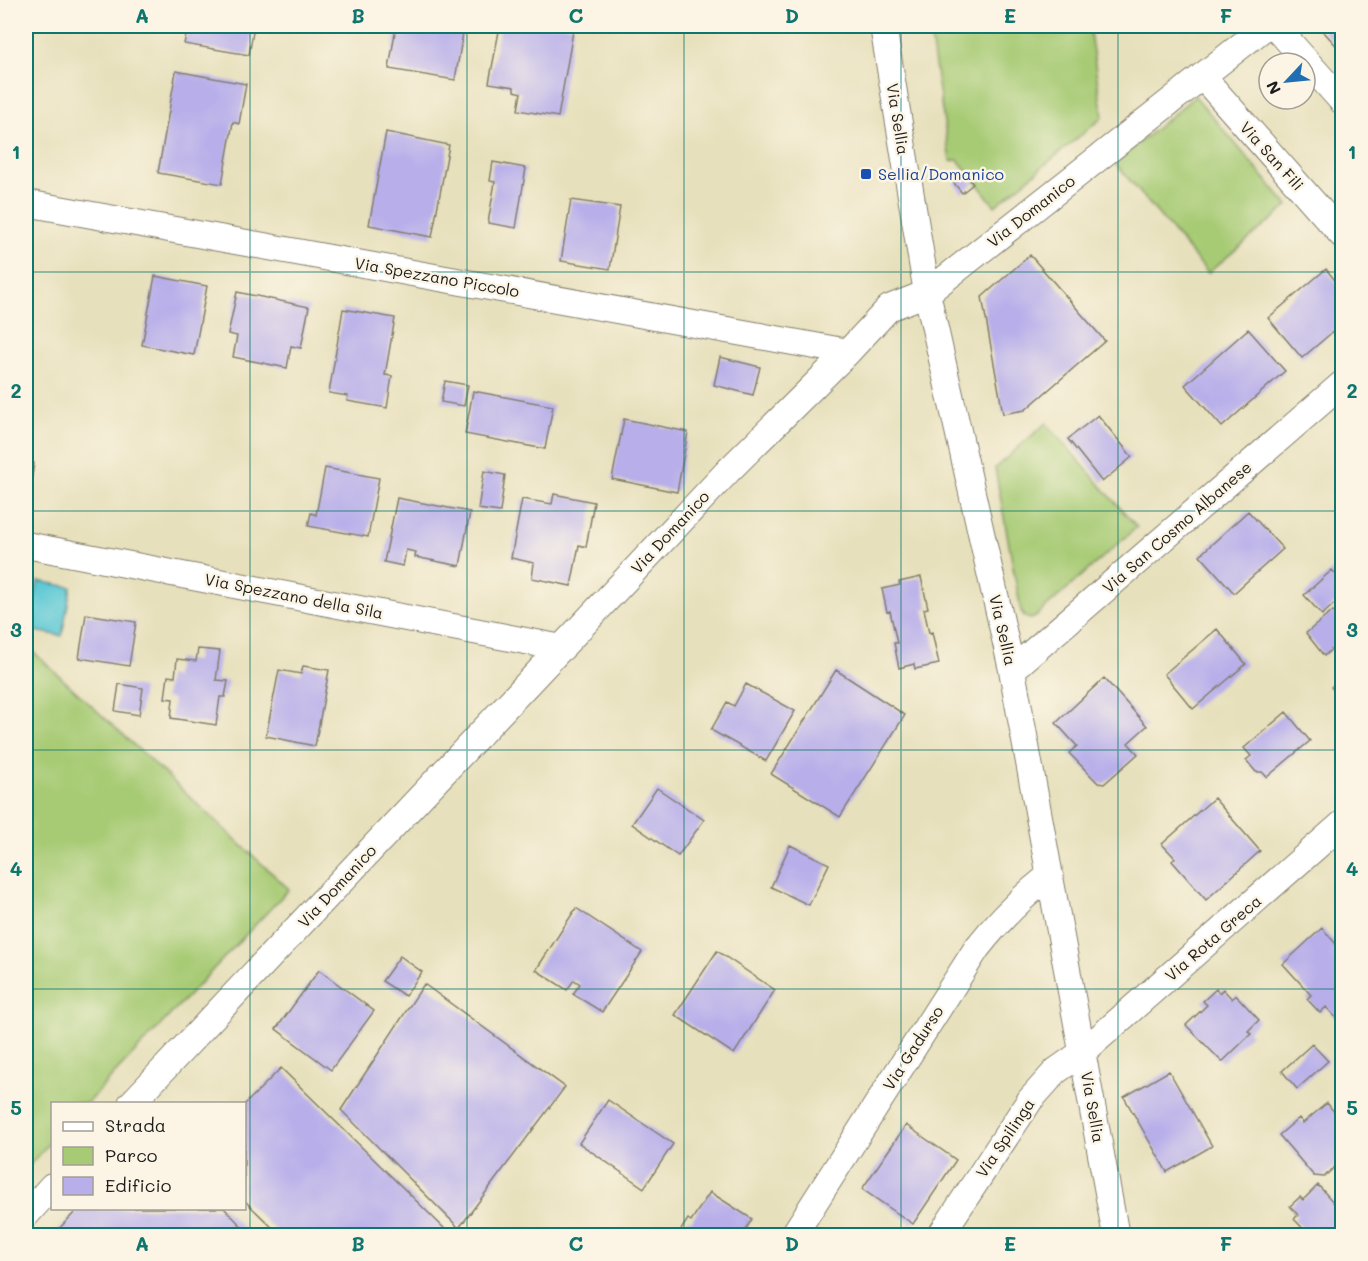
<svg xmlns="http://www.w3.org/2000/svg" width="1368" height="1261" font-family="Mali,sans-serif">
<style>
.green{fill:#a7cb74;stroke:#627448;stroke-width:1.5}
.water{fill:#5dc9d5;stroke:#3c7278;stroke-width:1.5}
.building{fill:#b7aeea}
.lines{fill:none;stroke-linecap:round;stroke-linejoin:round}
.street-casing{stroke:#827e6c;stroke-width:28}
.street{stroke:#fff;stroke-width:26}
.grid{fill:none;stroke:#0f766e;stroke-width:1.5;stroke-opacity:0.55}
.transit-dot{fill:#1a4fb4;stroke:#fcf5e5;stroke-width:2}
.labels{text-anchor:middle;stroke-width:5;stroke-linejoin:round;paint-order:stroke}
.street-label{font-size:16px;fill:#1c1c1c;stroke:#fcf5e5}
.transit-label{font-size:16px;fill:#164399;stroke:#fcf5e5;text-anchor:start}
.neatline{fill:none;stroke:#0f766e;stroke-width:2}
.grid-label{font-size:20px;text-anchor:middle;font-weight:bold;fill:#0f766e}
</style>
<rect width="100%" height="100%" fill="#fcf5e5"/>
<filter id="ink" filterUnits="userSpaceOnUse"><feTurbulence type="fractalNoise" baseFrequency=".0167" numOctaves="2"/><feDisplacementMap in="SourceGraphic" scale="12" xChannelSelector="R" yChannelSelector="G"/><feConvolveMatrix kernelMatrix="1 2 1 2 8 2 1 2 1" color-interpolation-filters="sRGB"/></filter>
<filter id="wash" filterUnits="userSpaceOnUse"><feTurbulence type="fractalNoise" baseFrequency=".008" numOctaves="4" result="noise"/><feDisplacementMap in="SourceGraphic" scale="24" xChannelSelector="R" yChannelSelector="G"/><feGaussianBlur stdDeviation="1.35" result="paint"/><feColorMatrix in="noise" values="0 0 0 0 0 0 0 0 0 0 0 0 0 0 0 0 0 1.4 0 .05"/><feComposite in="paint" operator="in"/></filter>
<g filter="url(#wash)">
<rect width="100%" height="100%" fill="#e7e0bc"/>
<path class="green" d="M 929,26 L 1089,26 L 1103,117 L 995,206 L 958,160 L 950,161 Z
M 1195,96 L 1288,206 L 1208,273 L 1115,163 Z
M 1046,423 L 1137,527 L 1035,617 L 1030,619 L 1025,617 L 1021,611 L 995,468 Z
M 26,645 L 289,889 L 87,1103 L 52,1104 L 52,1140 L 26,1169 Z"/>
<path class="water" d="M 38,581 L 71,587 L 62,636 L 29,630 Z"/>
<g id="blocks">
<path class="building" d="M 188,26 L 254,26 L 249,55 L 184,44 Z
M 396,26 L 457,27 L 463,33 L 455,80 L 389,69 Z
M 500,26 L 574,26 L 558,117 L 518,110 L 521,93 L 514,91 L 514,87 L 489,83 Z
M 1329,26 L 1342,26 L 1342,52 L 1323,31 Z
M 176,71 L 246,84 L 239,124 L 233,122 L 222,184 L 158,173 Z
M 386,132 L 449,145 L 432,237 L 369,225 Z
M 493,162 L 526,168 L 516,228 L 488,223 L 495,182 L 490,181 Z
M 965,174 L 973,184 L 962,193 L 954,183 Z
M 571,200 L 620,207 L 610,269 L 561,261 Z
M 1030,255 L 1105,341 L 1025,410 L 1003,414 L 982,297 Z
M 1326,269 L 1342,289 L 1342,324 L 1302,358 L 1268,318 Z
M 155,276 L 207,286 L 194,355 L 142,345 Z
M 237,292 L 309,307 L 301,348 L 291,346 L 287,368 L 233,357 L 237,336 L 228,334 Z
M 343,309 L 395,318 L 385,375 L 392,376 L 387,408 L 347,401 L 348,396 L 329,393 Z
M 1248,329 L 1285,371 L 1222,427 L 1185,385 Z
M 720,357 L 760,367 L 753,395 L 714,385 Z
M 445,381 L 468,385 L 464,406 L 441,402 Z
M 473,391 L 553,406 L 545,449 L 465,434 Z
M 1098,415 L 1132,457 L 1102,482 L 1068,439 Z
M 624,419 L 688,432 L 677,492 L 612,479 Z
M 26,461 L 34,463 L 27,509 L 26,509 Z
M 325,468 L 379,478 L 368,537 L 308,526 L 311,513 L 316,515 Z
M 484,471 L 505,475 L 500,512 L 478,509 Z
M 554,494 L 594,502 L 586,547 L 579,545 L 571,586 L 532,578 L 534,563 L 511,558 L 522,499 L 552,504 Z
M 397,498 L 470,512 L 460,566 L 415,557 L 416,552 L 406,550 L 403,566 L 384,562 Z
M 1248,511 L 1283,549 L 1234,593 L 1200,555 Z
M 1332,570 L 1342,581 L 1342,597 L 1322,615 L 1304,595 Z
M 921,577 L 928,608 L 924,609 L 929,633 L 932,632 L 939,664 L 915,669 L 914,664 L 899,668 L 894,643 L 897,643 L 890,611 L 887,612 L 882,589 L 900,585 L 899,582 Z
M 1333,611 L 1342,622 L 1342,640 L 1324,656 L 1306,633 Z
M 86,614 L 136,622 L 129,666 L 79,658 Z
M 1217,629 L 1246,664 L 1193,709 L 1164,674 Z
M 198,649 L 220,651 L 216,680 L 228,681 L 225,697 L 220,697 L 216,725 L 171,718 L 173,699 L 165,698 L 168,676 L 175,677 L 177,659 L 196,661 Z
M 303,666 L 329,670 L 315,746 L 266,736 L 279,670 L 301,674 Z
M 836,670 L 905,715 L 840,817 L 771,774 Z
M 1342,677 L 1342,701 L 1331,687 Z
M 1104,678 L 1147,726 L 1128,743 L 1138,754 L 1104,784 L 1098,783 L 1069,753 L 1077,746 L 1056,723 Z
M 119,684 L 143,688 L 139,715 L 115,711 Z
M 746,684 L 795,711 L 766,761 L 711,730 L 727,702 L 734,706 Z
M 1286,712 L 1310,741 L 1267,777 L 1262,772 L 1256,772 L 1246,760 L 1251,756 L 1244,748 Z
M 657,788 L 704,820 L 678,856 L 632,824 Z
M 1214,798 L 1260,851 L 1206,900 L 1172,861 L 1175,858 L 1162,844 Z
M 790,845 L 829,864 L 809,905 L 771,887 Z
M 576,908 L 642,952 L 602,1012 L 573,994 L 580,984 L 574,980 L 567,990 L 536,970 Z
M 1322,928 L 1342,951 L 1342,1019 L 1340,1022 L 1326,1007 L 1320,1013 L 1307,999 L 1311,995 L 1283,964 Z
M 717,951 L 775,990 L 734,1054 L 675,1015 Z
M 400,956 L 422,972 L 405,996 L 382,981 Z
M 319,970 L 374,1011 L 331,1070 L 276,1029 Z
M 424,984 L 565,1087 L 459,1228 L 341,1110 Z
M 1216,989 L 1219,993 L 1223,989 L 1232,999 L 1236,995 L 1259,1020 L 1248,1031 L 1251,1034 L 1222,1062 L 1186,1025 L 1207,1005 L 1203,1001 Z
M 1312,1044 L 1328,1061 L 1297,1089 L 1282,1071 Z
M 281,1068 L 452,1236 L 281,1236 L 244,1200 L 244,1105 Z
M 1169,1071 L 1212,1146 L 1167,1172 L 1124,1097 Z
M 608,1100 L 673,1144 L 644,1188 L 579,1143 Z
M 1327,1103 L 1342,1122 L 1342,1137 L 1338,1141 L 1342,1145 L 1342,1160 L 1324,1177 L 1314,1176 L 1279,1135 L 1299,1118 L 1303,1123 Z
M 906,1125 L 956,1160 L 913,1224 L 862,1189 Z
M 1318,1185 L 1342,1212 L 1342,1236 L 1310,1236 L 1294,1219 L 1298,1215 L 1290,1206 L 1300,1197 L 1303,1200 Z
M 710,1192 L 752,1219 L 742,1236 L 677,1236 L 688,1219 L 691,1221 Z
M 79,1208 L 224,1208 L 251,1236 L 52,1236 Z"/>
</g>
</g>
<g filter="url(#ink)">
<use href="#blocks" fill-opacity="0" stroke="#827e6c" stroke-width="1.5"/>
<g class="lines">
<g class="street-casing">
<path id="street" d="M 883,26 L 927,293 L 1012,670 L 1116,1236
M 1275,26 L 1342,101
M 1202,76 L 1342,235
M 26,203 L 848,352
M 26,545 L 562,648
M 1012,670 L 1342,384
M 131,1104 L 729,470 L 848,352 L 889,308 L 927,293 L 1266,26
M 26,1215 L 52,1186
M 793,1236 L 977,948 C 999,920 1022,897 1050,875
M 940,1236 L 1030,1100 L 1056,1071 L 1083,1052 L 1342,824"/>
</g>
<use href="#street" class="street"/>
</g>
</g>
<path class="grid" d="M 250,26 L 250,1236M 467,26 L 467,1236M 684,26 L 684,1236M 901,26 L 901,1236M 1118,26 L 1118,1236M 26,272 L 1342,272M 26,511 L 1342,511M 26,750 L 1342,750M 26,989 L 1342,989"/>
<rect class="transit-dot" x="860" y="168" width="12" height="12" rx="3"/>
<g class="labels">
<g class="street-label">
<text transform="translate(898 119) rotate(81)" y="6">Via Sellia</text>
<text transform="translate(1272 156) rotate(48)" y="6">Via San Fili</text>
<text transform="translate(1031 211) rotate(-38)" y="6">Via Domanico</text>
<text transform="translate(437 277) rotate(10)" y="6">Via Spezzano Piccolo</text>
<text transform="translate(1177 527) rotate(-41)" y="6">Via San Cosmo Albanese</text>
<text transform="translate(670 532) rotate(-47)" y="6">Via Domanico</text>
<text transform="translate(294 596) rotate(11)" y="6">Via Spezzano della Sila</text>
<text transform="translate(1003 630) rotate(77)" y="6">Via Sellia</text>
<text transform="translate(337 886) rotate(-47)" y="6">Via Domanico</text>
<text transform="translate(1213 938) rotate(-41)" y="6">Via Rota Greca</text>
<text transform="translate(913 1048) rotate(-57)" y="6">Via Gadurso</text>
<text transform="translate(1093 1107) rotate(80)" y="6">Via Sellia</text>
<text transform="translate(1005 1138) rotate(-56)" y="6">Via Spilinga</text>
</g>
<g class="transit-label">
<text x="878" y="180">Sellia/Domanico</text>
</g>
</g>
<rect width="1368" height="1261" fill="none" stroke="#fcf5e5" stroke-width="66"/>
<rect x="51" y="1102" width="195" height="108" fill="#fcf5e5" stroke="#a29e95" stroke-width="1.5"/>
<rect x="63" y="1122" width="30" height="9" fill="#ffffff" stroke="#a29e95" stroke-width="1.5"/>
<text x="105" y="1132" font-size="18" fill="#1c1c1c">Strada</text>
<rect x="63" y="1147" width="30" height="18" fill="#a7cb74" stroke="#a29e95" stroke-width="1.5"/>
<text x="105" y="1162" font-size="18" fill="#1c1c1c">Parco</text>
<rect x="63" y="1177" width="30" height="18" fill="#b7aeea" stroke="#a29e95" stroke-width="1.5"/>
<text x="105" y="1192" font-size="18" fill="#1c1c1c">Edificio</text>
<g transform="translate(1287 81) rotate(244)"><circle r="28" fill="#fcf5e5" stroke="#a29e95" stroke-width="1.5"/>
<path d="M0-4.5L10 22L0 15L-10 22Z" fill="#1f6fb2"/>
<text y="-9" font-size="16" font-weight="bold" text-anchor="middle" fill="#1c1c1c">N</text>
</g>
<rect x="33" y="33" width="1302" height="1195" class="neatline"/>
<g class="grid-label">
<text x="142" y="23">A</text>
<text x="358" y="23">B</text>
<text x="576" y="23">C</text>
<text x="792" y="23">D</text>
<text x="1010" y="23">E</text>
<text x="1226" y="23">F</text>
<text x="16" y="159">1</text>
<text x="1352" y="159">1</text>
<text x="16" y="398">2</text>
<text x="1352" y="398">2</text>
<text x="16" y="637">3</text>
<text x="1352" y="637">3</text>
<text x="16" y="876">4</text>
<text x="1352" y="876">4</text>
<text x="16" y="1115">5</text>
<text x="1352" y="1115">5</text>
<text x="142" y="1251">A</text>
<text x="358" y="1251">B</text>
<text x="576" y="1251">C</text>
<text x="792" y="1251">D</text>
<text x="1010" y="1251">E</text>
<text x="1226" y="1251">F</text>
</g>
</svg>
